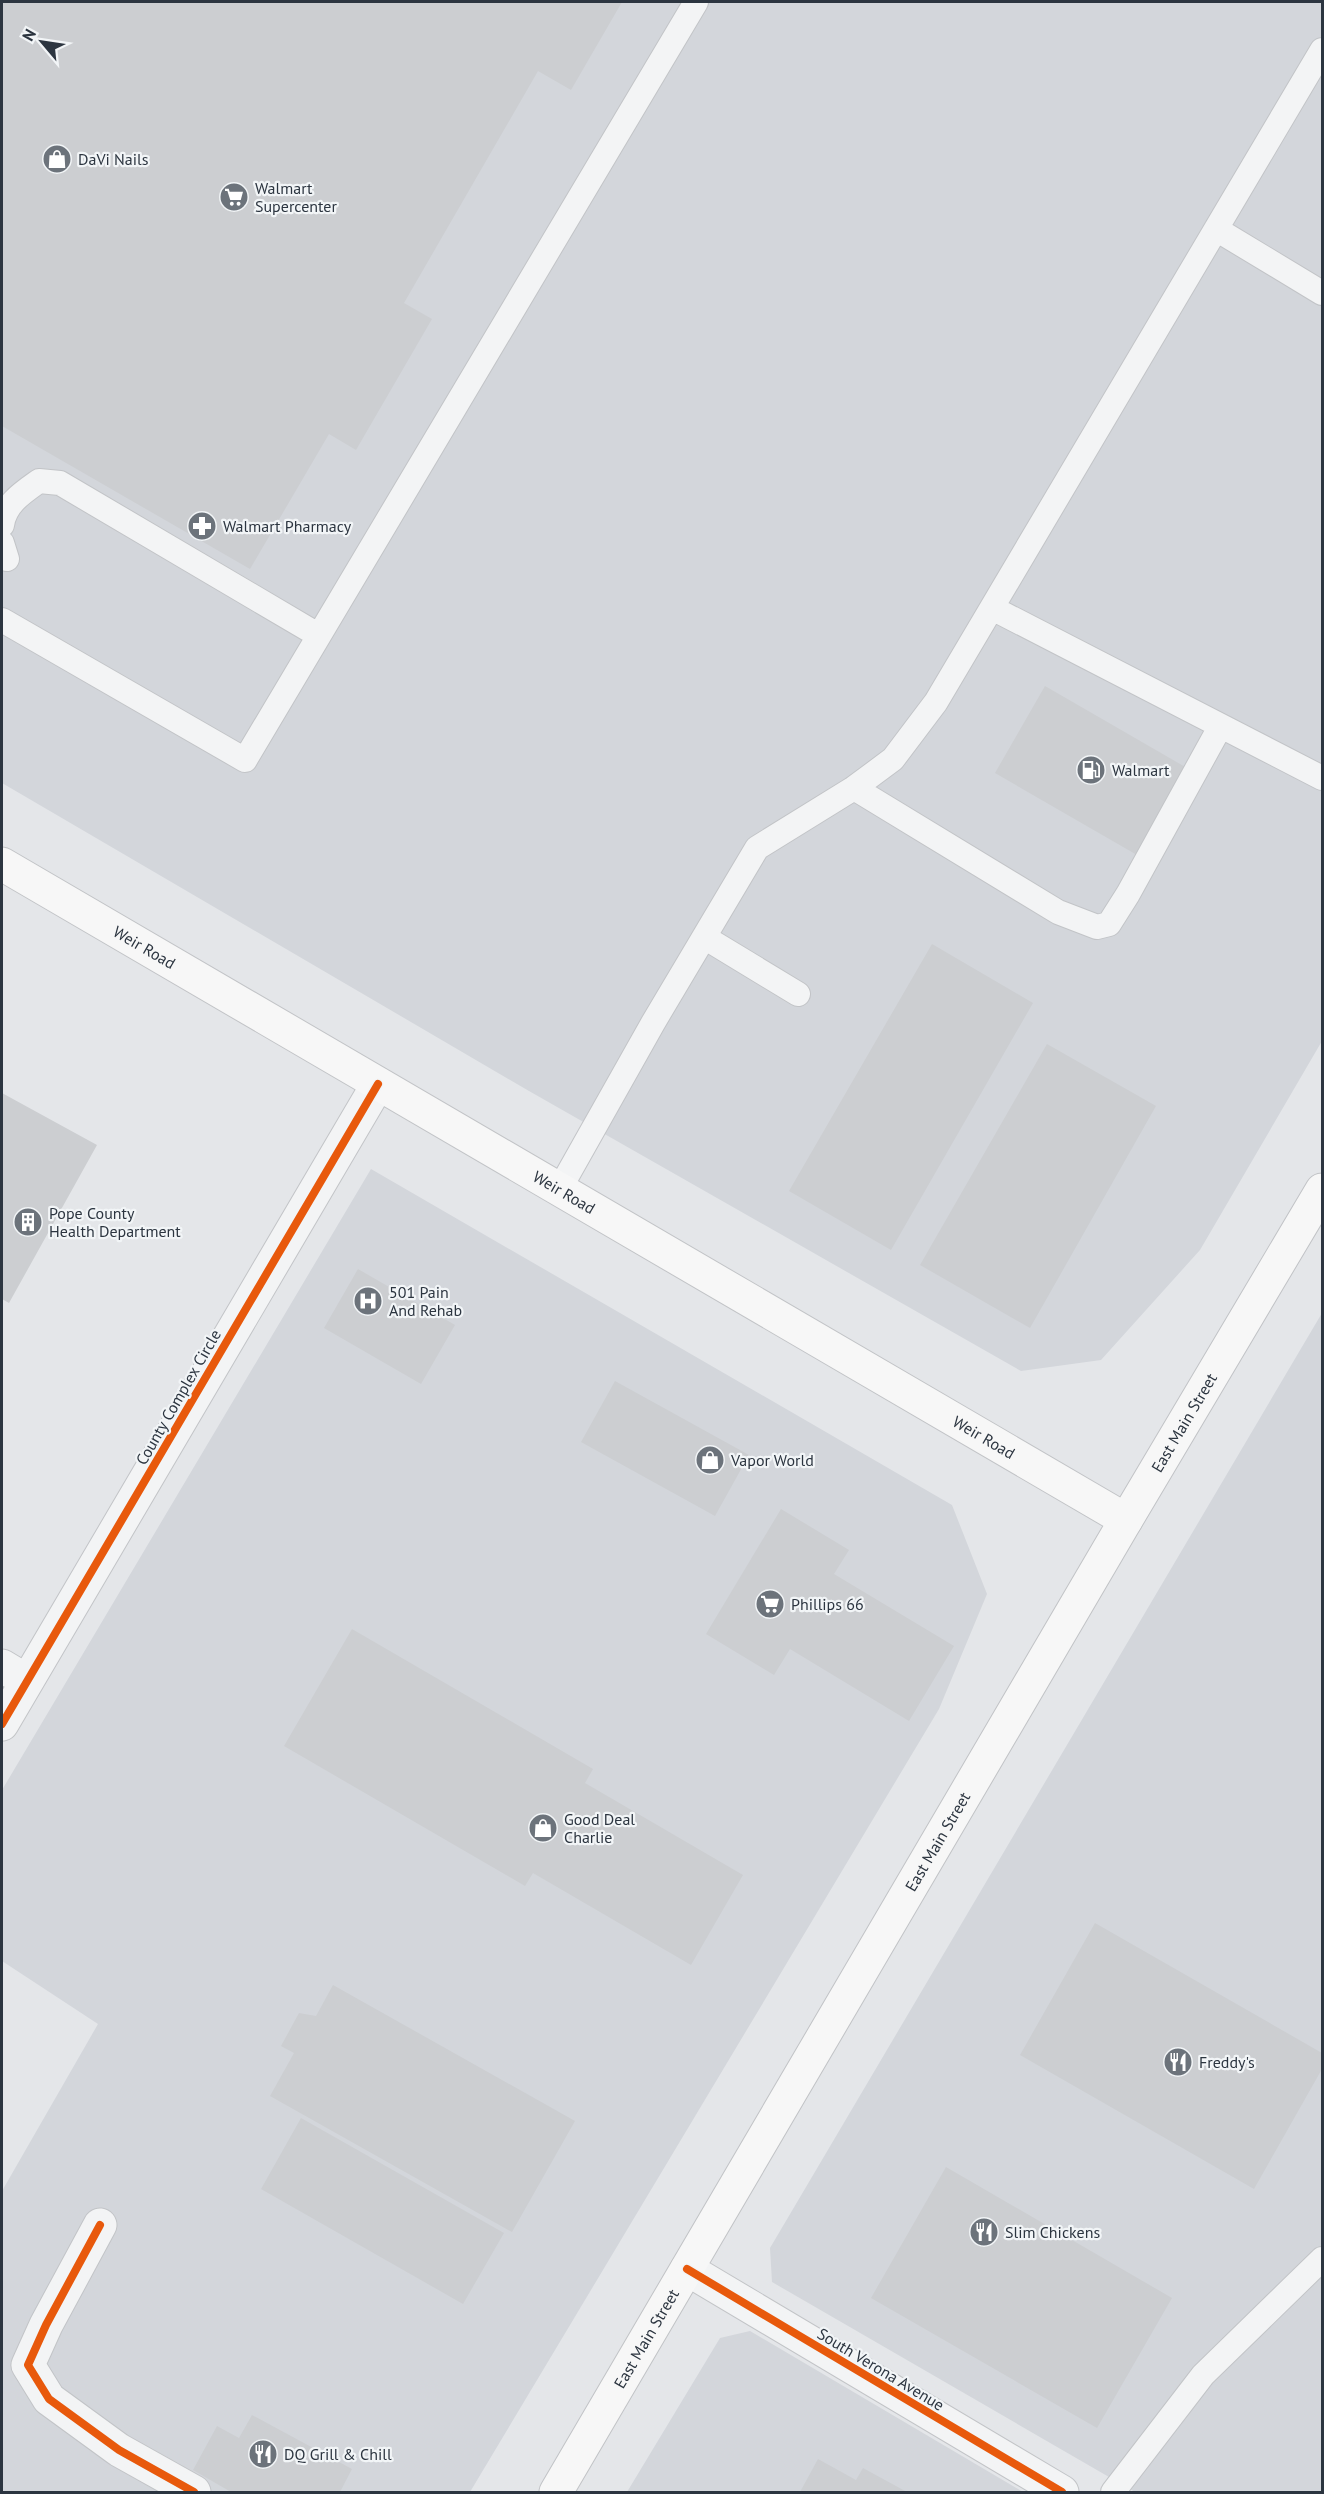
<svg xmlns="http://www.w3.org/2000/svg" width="1324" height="2494" font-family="'PT Sans',sans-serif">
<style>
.built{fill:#d3d6db}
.building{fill:#ccced1}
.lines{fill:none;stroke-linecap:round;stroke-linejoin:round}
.service-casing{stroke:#c2c4c7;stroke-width:26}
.minor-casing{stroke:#c2c4c7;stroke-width:35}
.secondary-casing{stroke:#c2c4c7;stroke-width:35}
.primary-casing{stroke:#c1c3c6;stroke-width:35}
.service{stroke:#f3f4f5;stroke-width:24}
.minor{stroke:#f3f4f5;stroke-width:33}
.secondary{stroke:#f7f7f7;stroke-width:33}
.primary{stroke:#f7f7f7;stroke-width:33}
.cycleway-casing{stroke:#f2f5f7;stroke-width:11}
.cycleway{stroke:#e8590c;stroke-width:8}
.labels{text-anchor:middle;stroke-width:4.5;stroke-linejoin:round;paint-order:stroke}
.poi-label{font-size:16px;fill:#2c3540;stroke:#f2f5f7;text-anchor:start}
.street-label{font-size:16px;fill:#2c3540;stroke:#f2f5f7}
</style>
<rect width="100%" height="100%" fill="#e4e6e9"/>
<path class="built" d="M 2,2 L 1322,2 L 1322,1041 L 1200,1250 L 1101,1360 L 1021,1371 L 529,1091 L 2,783 Z
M 371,1169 L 952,1505 L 987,1594 L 939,1709 L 470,2492 L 2,2492 L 2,2191 L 98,2024 L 2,1961 L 2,1790 Z
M 1322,1313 L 1322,2492 L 1135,2492 L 772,2282 L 770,2248 Z
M 750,2331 L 1023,2492 L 627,2492 L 720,2338 Z"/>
<path class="building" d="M 2,2 L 622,2 L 571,90 L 538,71 L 404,303 L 432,319 L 356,450 L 329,434 L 250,569 L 2,426 Z
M 1045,686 L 1187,768 L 1137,855 L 995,773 Z
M 932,944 L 1033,1003 L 891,1250 L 789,1191 Z
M 1047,1044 L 1156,1106 L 1030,1328 L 920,1265 Z
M 2,1093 L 97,1145 L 9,1303 L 2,1299 Z
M 358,1269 L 455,1325 L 421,1384 L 324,1328 Z
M 615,1381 L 749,1455 L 715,1516 L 581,1442 Z
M 781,1509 L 849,1550 L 834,1574 L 954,1646 L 909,1721 L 790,1649 L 774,1675 L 706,1634 Z
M 352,1629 L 593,1769 L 585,1783 L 743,1875 L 691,1965 L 533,1873 L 525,1886 L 284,1746 Z
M 1095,1923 L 1322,2053 L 1322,2069 L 1254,2189 L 1020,2055 Z
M 333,1985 L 575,2121 L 512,2232 L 270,2096 L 294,2053 L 281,2046 L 299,2013 L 316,2016 Z
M 301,2118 L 504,2233 L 463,2304 L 261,2189 Z
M 946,2167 L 1172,2298 L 1097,2428 L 871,2298 Z
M 252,2415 L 352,2469 L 340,2492 L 231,2492 L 193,2470 L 217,2426 L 239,2438 Z
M 818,2459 L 856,2480 L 863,2468 L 907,2492 L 800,2492 Z"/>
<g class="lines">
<g class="service-casing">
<path id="service" d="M 1216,229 L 1322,293
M 2,525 C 5,504 22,493 39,481 L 60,483 L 318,635
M 2,543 L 7,559
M 992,608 L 1322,778
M 2,620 L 245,760 L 696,2
M 854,788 L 1058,912 L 1097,927 L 1109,924 L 1128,894 L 1220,727
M 704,937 L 798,994
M 559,1190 L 653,1023 L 757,848 L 854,788 L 893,759 L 936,702 L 1322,50
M 1113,2492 L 1203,2375 L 1322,2259"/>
</g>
<g class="minor-casing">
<path id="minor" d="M 2,1666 L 27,1681
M 2,1724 L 378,1084
M 100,2225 L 46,2325 L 28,2365 L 49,2399 L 119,2450 L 194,2492
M 687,2269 L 1062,2492"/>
</g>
<g class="secondary-casing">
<g id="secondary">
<path id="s1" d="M 2,864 L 1126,1520"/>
</g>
</g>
<g class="primary-casing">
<g id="primary">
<path id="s2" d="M 556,2492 L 1126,1520 L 1322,1190"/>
</g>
</g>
<use href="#service" class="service"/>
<use href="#minor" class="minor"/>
<use href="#secondary" class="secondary"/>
<use href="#primary" class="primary"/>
<g class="cycleway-casing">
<path id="cycleway" d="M 2,1724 L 378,1084
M 100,2225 L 46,2325 L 28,2365 L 49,2399 L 119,2450 L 194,2492
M 687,2269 L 1062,2492"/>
</g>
<use href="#cycleway" class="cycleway"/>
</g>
<defs>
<g id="shop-disc" transform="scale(1.5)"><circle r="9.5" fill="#6c737b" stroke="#f2f5f7"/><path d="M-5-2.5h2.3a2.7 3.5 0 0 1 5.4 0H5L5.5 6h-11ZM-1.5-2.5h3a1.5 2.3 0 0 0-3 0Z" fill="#fff"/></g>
<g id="supermarket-disc" transform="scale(1.5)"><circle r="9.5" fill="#6c737b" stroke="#f2f5f7"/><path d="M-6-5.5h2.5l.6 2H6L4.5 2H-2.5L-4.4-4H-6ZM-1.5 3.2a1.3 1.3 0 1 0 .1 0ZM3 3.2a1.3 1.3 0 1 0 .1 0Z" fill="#fff"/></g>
<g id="pharmacy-disc" transform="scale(1.5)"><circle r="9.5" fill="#6c737b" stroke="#f2f5f7"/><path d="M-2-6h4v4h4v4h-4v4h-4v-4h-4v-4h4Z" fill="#fff"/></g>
<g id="fuel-disc" transform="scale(1.5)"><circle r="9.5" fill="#6c737b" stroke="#f2f5f7"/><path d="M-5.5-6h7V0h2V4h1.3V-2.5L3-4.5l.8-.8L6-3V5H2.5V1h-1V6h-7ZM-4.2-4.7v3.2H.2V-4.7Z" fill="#fff"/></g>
<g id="building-disc" transform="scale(1.5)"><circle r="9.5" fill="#6c737b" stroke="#f2f5f7"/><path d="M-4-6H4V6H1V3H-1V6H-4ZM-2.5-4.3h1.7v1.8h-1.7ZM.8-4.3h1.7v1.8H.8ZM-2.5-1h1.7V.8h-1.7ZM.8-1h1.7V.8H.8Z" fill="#fff"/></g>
<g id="hospital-disc" transform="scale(1.5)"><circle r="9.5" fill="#6c737b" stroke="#f2f5f7"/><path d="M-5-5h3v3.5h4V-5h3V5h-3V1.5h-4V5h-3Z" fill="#fff"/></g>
<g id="restaurant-disc" transform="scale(1.5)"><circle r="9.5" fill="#6c737b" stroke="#f2f5f7"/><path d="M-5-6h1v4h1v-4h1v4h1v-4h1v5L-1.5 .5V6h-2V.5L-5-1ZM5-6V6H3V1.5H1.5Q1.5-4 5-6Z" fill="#fff"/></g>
</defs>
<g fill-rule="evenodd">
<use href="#shop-disc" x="57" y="159"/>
<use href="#supermarket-disc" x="234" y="197"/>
<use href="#pharmacy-disc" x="202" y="526"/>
<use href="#fuel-disc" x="1091" y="770"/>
<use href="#building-disc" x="28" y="1222"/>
<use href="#hospital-disc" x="368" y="1301"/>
<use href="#shop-disc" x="710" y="1460"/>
<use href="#supermarket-disc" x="770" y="1604"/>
<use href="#shop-disc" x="543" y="1828"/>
<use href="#restaurant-disc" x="1178" y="2062"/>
<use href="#restaurant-disc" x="984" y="2232"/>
<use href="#restaurant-disc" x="263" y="2454"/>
</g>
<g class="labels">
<g class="poi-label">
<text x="78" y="165">DaVi Nails</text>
<text x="255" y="194">Walmart<tspan x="255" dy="18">Supercenter</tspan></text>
<text x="223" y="532">Walmart Pharmacy</text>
<text x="1112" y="776">Walmart</text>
<text x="49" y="1219">Pope County<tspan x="49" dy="18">Health Department</tspan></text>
<text x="389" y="1298">501 Pain<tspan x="389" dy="18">And Rehab</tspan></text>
<text x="731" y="1466">Vapor World</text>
<text x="791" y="1610">Phillips 66</text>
<text x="564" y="1825">Good Deal<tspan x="564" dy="18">Charlie</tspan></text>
<text x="1199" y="2068">Freddy's</text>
<text x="1005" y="2238">Slim Chickens</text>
<text x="284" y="2460">DQ Grill &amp; Chill</text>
</g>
<g class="street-label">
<text dy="6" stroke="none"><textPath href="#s1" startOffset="165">Weir Road</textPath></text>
<text dy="6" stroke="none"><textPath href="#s1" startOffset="651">Weir Road</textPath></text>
<text transform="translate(178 1397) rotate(-60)" y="6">County Complex Circle</text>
<text dy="6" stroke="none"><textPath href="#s2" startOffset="1240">East Main Street</textPath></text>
<text dy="6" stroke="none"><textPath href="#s1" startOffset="1137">Weir Road</textPath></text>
<text dy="6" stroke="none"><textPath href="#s2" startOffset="754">East Main Street</textPath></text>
<text dy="6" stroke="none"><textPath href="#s2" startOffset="178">East Main Street</textPath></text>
<text transform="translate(881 2369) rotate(31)" y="6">South Verona Avenue</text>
</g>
</g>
<rect width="1324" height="2494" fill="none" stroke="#2c3540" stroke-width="6"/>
<g transform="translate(42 42) rotate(299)" stroke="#f2f5f7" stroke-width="4.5" paint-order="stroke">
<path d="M0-4.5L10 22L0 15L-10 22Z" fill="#2c3540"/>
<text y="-9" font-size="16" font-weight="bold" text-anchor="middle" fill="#2c3540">N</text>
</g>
</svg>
